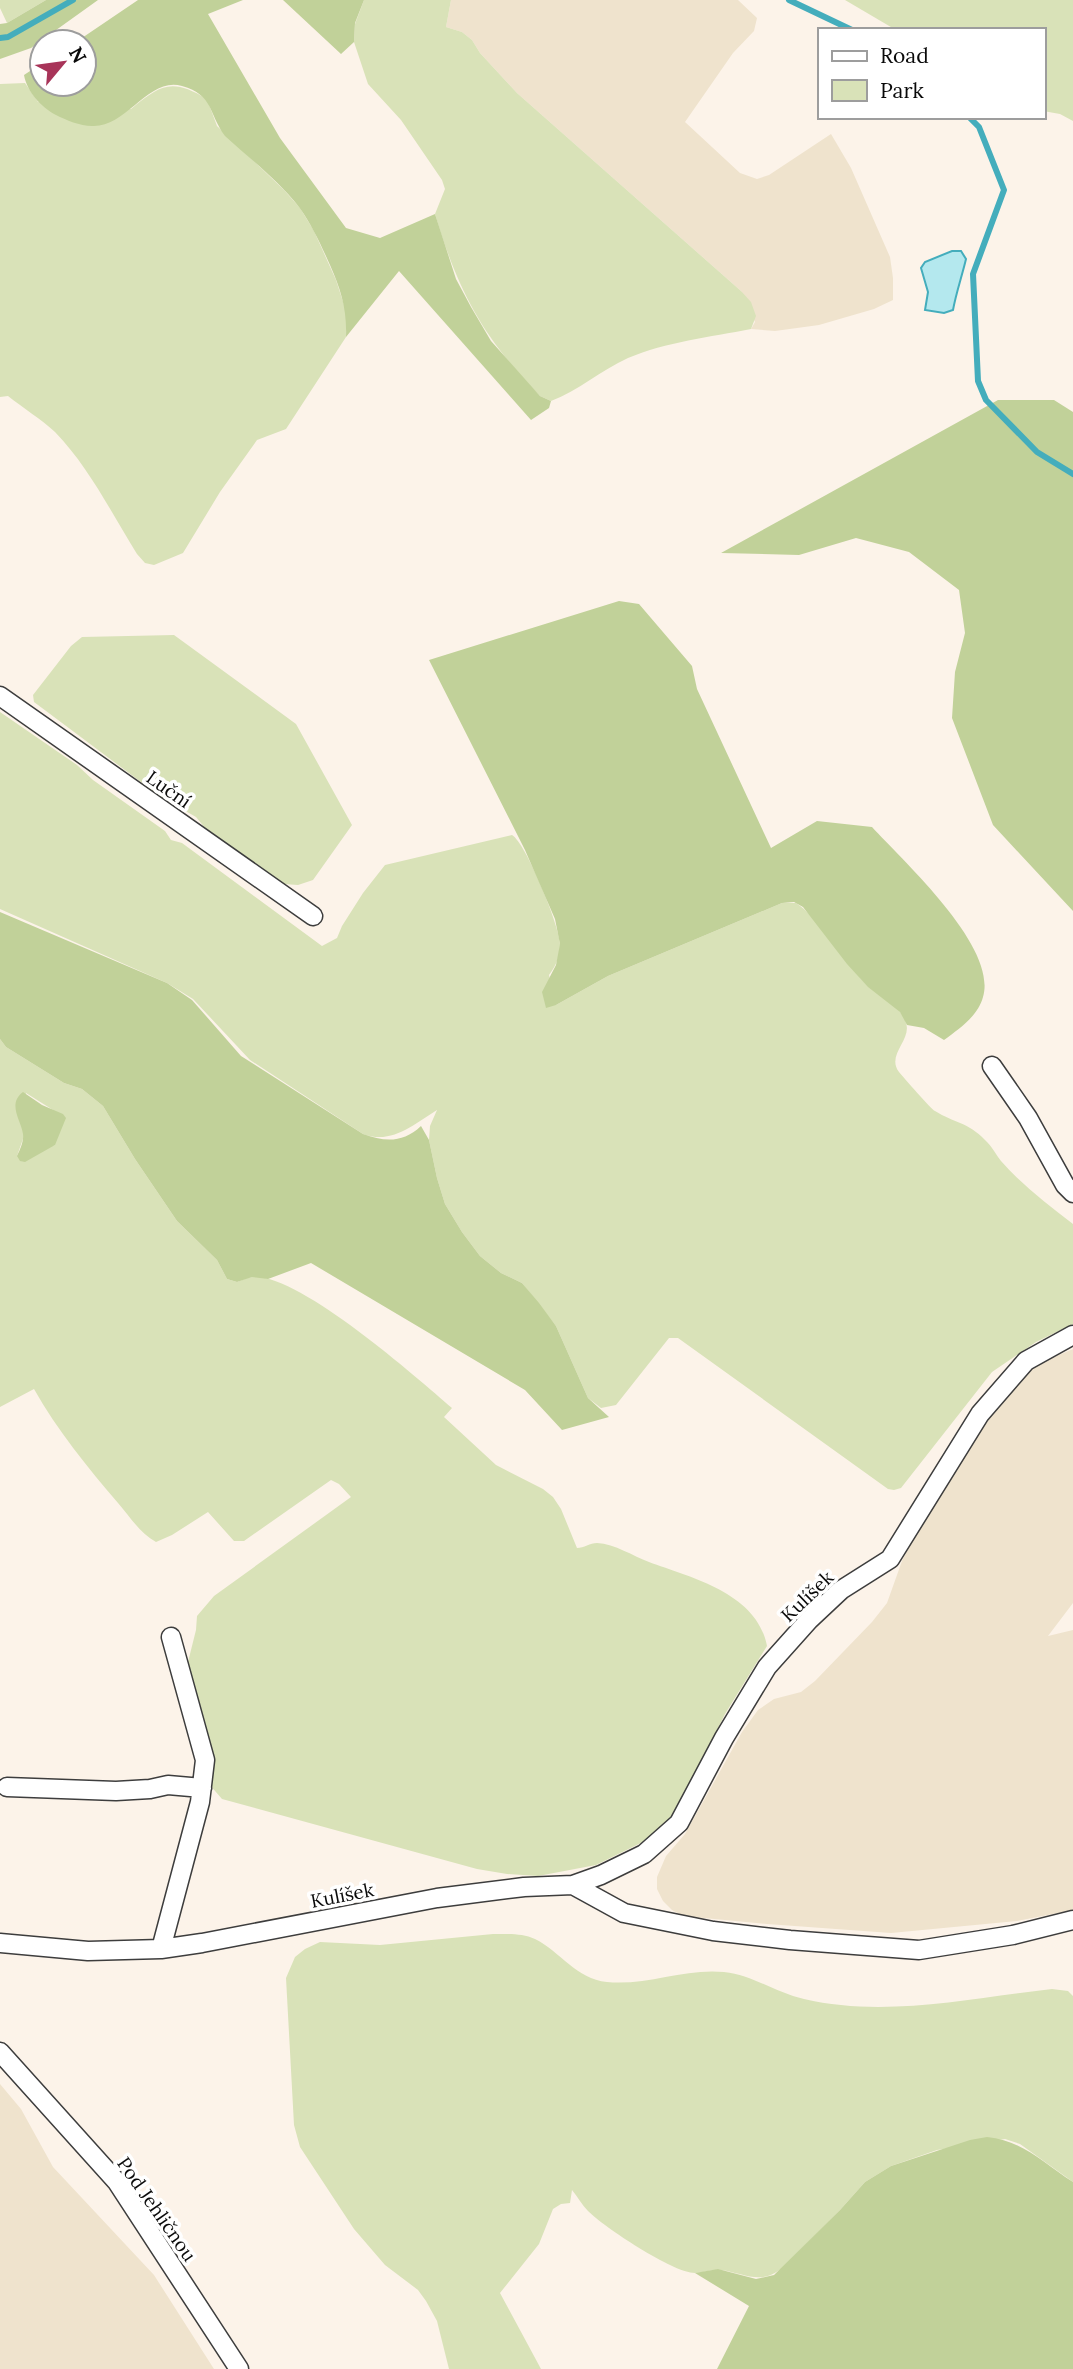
<svg xmlns="http://www.w3.org/2000/svg" width="1073" height="2369" font-family="Lora,serif">
<style>
.farmland{fill:#efe3cd}
.green{fill:#d9e2b8;fill-rule:evenodd}
.forest{fill:#c1d199}
.water{fill:#b4e8ee;stroke:#44adbc;stroke-width:2}
.lines{fill:none;stroke-linecap:round;stroke-linejoin:round}
.stream{stroke:#44adbc;stroke-width:6}
.street-casing{stroke:#3d3d3d;stroke-width:21}
.street{stroke:#fff;stroke-width:18}
.labels{text-anchor:middle;stroke-width:7;stroke-linejoin:round;paint-order:stroke}
.street-label{font-size:19px;fill:#0a0a0a;stroke:#fff}
</style>
<rect width="100%" height="100%" fill="#fcf3e9"/>
<path class="farmland" d="M 451,0 L 738,0 L 757,18 L 754,31 L 733,53 L 685,122 L 740,173 L 757,179 L 769,175 L 831,134 L 851,168 L 890,257 L 893,278 L 893,300 L 874,309 L 819,325 L 775,331 L 751,329 L 755,322 L 741,291 L 517,93 L 480,53 L 472,40 L 462,32 L 446,27 Z
M 1073,1349 L 1073,1603 L 1048,1636 L 1073,1630 L 1073,1910 L 1017,1921 L 891,1933 L 767,1924 L 683,1916 L 672,1910 L 663,1901 L 657,1889 L 657,1877 L 666,1856 L 685,1834 L 742,1732 L 758,1710 L 774,1699 L 801,1692 L 815,1681 L 872,1622 L 887,1603 L 902,1561 L 924,1516 L 1001,1401 L 1019,1379 L 1035,1365 Z
M 0,2084 L 21,2109 L 53,2167 L 154,2275 L 214,2369 L 0,2369 Z"/>
<path class="green" d="M 0,0 L 46,0 L 7,23 L 0,8 Z
M 364,0 L 451,0 L 446,27 L 462,32 L 472,40 L 480,53 L 517,93 L 741,291 L 751,302 L 756,316 L 751,329 C 710,337 666,342 628,358 C 601,370 578,391 551,401 L 540,396 C 483,338 458,291 435,214 L 445,189 L 442,180 L 401,120 L 368,84 L 354,42 L 355,24 Z
M 845,0 L 1073,0 L 1073,121 L 1060,114 L 1043,111 L 1043,30 L 896,30 Z
M 25,83 L 38,102 L 131,109 C 161,84 172,78 207,99 L 217,126 L 284,190 L 300,208 L 314,231 L 336,280 L 347,314 L 346,337 L 286,429 L 257,440 L 220,492 L 183,553 L 154,565 L 145,563 L 137,554 C 112,514 89,467 55,432 C 41,419 23,408 8,396 L 0,397 L 0,84 Z
M 174,635 L 296,724 L 352,825 L 313,880 L 298,885 L 284,884 L 206,829 L 196,817 L 161,797 L 34,702 L 33,695 L 71,646 L 82,637 Z
M 0,712 L 77,765 L 93,780 L 165,831 L 171,840 L 182,843 L 322,946 L 337,938 L 342,926 L 363,893 L 385,865 L 512,835 C 526,843 560,927 560,944 C 560,956 556,966 549,975 L 556,1005 L 608,976 L 782,903 L 796,903 C 816,915 846,963 865,983 C 877,996 901,1004 906,1023 C 912,1040 886,1055 899,1072 C 903,1077 932,1110 935,1111 C 954,1123 968,1122 985,1140 C 992,1146 996,1155 1001,1161 C 1022,1185 1048,1205 1073,1224 L 1073,1324 L 1036,1342 L 992,1372 L 901,1488 L 894,1490 L 888,1489 L 678,1338 L 669,1338 L 616,1405 L 601,1408 L 588,1398 L 556,1326 L 522,1283 L 501,1273 L 480,1256 L 462,1232 L 445,1204 L 437,1178 L 429,1140 L 430,1126 L 437,1110 C 414,1124 392,1145 363,1134 L 250,1060 L 193,999 L 167,983 L 0,909 Z
M 0,1039 L 6,1047 L 64,1083 L 82,1089 L 103,1106 L 135,1159 L 177,1221 L 217,1260 L 227,1279 L 237,1282 C 241,1281 247,1277 252,1277 C 297,1272 416,1377 452,1408 L 444,1417 L 496,1465 L 543,1489 L 553,1497 L 561,1509 L 577,1548 C 584,1548 590,1543 597,1543 C 615,1544 633,1556 649,1562 C 692,1578 757,1593 767,1646 L 725,1714 L 676,1813 L 653,1837 L 596,1865 L 538,1876 L 507,1874 L 477,1869 L 222,1799 L 209,1784 L 187,1666 L 196,1630 L 197,1616 L 214,1596 L 351,1497 L 339,1484 L 331,1480 L 244,1541 L 234,1541 L 208,1512 L 172,1535 L 156,1542 C 140,1533 130,1517 118,1503 C 88,1468 57,1430 34,1389 L 0,1407 ZM 26,1093 L 53,1110 L 55,1145 L 17,1156 L 24,1136 Z
M 493,1934 C 507,1934 522,1933 535,1939 C 561,1952 576,1979 607,1982 C 646,1986 685,1968 724,1972 C 753,1975 776,1993 804,1999 C 885,2018 971,1998 1052,1989 L 1068,1991 L 1073,1996 L 1073,2182 L 1020,2144 L 1005,2139 L 937,2150 L 891,2166 L 865,2182 L 840,2210 L 782,2268 C 761,2286 744,2273 721,2270 C 712,2269 704,2273 695,2273 C 673,2273 604,2227 588,2211 C 582,2205 578,2197 572,2190 L 570,2203 L 561,2204 L 553,2209 L 539,2244 L 500,2293 L 541,2369 L 449,2369 L 437,2321 L 426,2301 L 418,2290 L 385,2265 L 354,2229 L 300,2147 L 294,2125 L 286,1978 L 295,1957 L 305,1949 L 320,1942 L 380,1945 Z"/>
<path class="forest" d="M 46,0 L 98,0 L 31,48 L 0,59 L 0,24 L 7,23 Z
M 138,0 L 243,0 L 208,14 L 280,138 L 346,228 L 380,238 L 435,214 L 456,279 L 471,307 L 491,341 L 540,396 L 551,401 L 549,408 L 531,420 L 399,271 L 346,337 C 347,309 341,290 330,265 C 321,245 312,225 299,207 C 278,180 250,159 225,136 C 208,113 214,95 182,86 C 149,76 126,128 92,126 C 80,126 66,120 56,115 C 41,107 27,92 24,75 L 42,63 L 42,84 L 84,84 L 84,42 L 76,42 Z
M 283,0 L 364,0 L 355,23 L 354,42 L 341,54 Z
M 998,400 L 1054,400 L 1073,412 L 1073,911 L 993,825 L 952,718 L 955,672 L 965,633 L 959,590 L 909,552 L 856,538 L 799,555 L 721,553 Z
M 619,601 L 639,604 L 692,666 L 697,689 L 771,848 L 817,821 L 872,827 C 904,862 998,947 983,997 C 978,1016 959,1029 944,1040 L 924,1028 L 907,1025 L 900,1012 L 868,987 L 847,964 L 803,907 L 794,902 L 782,903 L 608,976 L 556,1005 L 546,1008 L 542,992 L 556,965 L 560,944 L 555,919 L 525,850 L 429,660 Z
M 0,912 L 167,983 L 192,1000 L 241,1056 L 363,1134 C 385,1142 403,1143 421,1126 L 429,1140 L 437,1178 L 445,1204 L 462,1232 L 480,1256 L 501,1273 L 522,1283 L 539,1303 L 556,1326 L 588,1398 L 609,1417 L 562,1430 L 525,1390 L 311,1263 L 268,1279 L 252,1277 L 237,1282 L 227,1279 L 217,1260 L 177,1221 L 135,1159 L 103,1106 L 82,1089 L 64,1083 L 6,1047 L 0,1039 Z
M 23,1092 L 42,1105 L 63,1114 L 66,1118 L 55,1145 L 25,1162 L 20,1161 L 17,1156 C 20,1150 24,1141 23,1134 C 21,1120 7,1104 23,1092 Z
M 987,2137 C 1024,2141 1043,2163 1073,2182 L 1073,2369 L 717,2369 L 749,2306 L 695,2273 L 718,2269 L 756,2279 L 774,2275 L 840,2210 L 865,2182 L 891,2166 L 970,2140 Z"/>
<path class="water" d="M 952,251 L 961,251 L 966,259 C 962,276 956,293 953,310 L 944,313 L 925,310 L 928,292 L 921,268 L 925,262 Z"/>
<g class="lines">
<path class="stream" d="M 789,0 L 852,30
M 0,38 L 8,37 L 73,0
M 969,117 L 979,127 L 1004,190 L 973,274 L 978,381 L 986,400 L 1037,452 L 1073,474"/>
<g class="street-casing">
<path id="street" d="M 0,696 L 313,916
M 992,1066 L 1028,1118 L 1065,1185 L 1073,1193
M 7,1787 L 116,1791 L 150,1789 L 168,1785 L 202,1788
M 573,1885 L 624,1913 L 713,1931 L 790,1940 L 919,1950 L 1013,1935 L 1073,1920
M 0,1943 L 88,1951 L 161,1949 L 202,1943 L 437,1898 L 524,1887 L 573,1885 L 601,1875 L 644,1854 L 679,1823 L 724,1738 L 767,1667 L 809,1620 L 841,1590 L 890,1559 L 980,1414 L 1026,1361 L 1073,1335
M 161,1949 L 200,1802 L 205,1760 L 171,1637
M 0,2052 L 117,2182 L 239,2369"/>
</g>
<use href="#street" class="street"/>
</g>
<g class="labels">
<g class="street-label">
<text transform="translate(169 789) rotate(35)" y="7">Luční</text>
<text transform="translate(807 1596) rotate(-44)" y="7">Kulíšek</text>
<text transform="translate(342 1895) rotate(-11)" y="7">Kulíšek</text>
<text transform="translate(157 2209) rotate(55)" y="7">Pod Jehličnou</text>
</g>
</g>
<rect x="818" y="28" width="228" height="91" fill="#ffffff" stroke="#9d9d9d" stroke-width="2"/>
<rect x="832" y="51" width="35" height="10" fill="#ffffff" stroke="#9d9d9d" stroke-width="2"/>
<text x="880" y="63" font-size="21" fill="#0a0a0a">Road</text>
<rect x="832" y="80" width="35" height="21" fill="#d9e2b8" stroke="#9d9d9d" stroke-width="2"/>
<text x="880" y="98" font-size="21" fill="#0a0a0a">Park</text>
<g transform="translate(63 63) rotate(61)"><circle r="33" fill="#ffffff" stroke="#9d9d9d" stroke-width="2"/>
<path d="M0-5L12 26L0 18L-12 26Z" fill="#a83459"/>
<text y="-10" font-size="19" font-weight="bold" text-anchor="middle" fill="#0a0a0a">N</text>
</g>
</svg>
